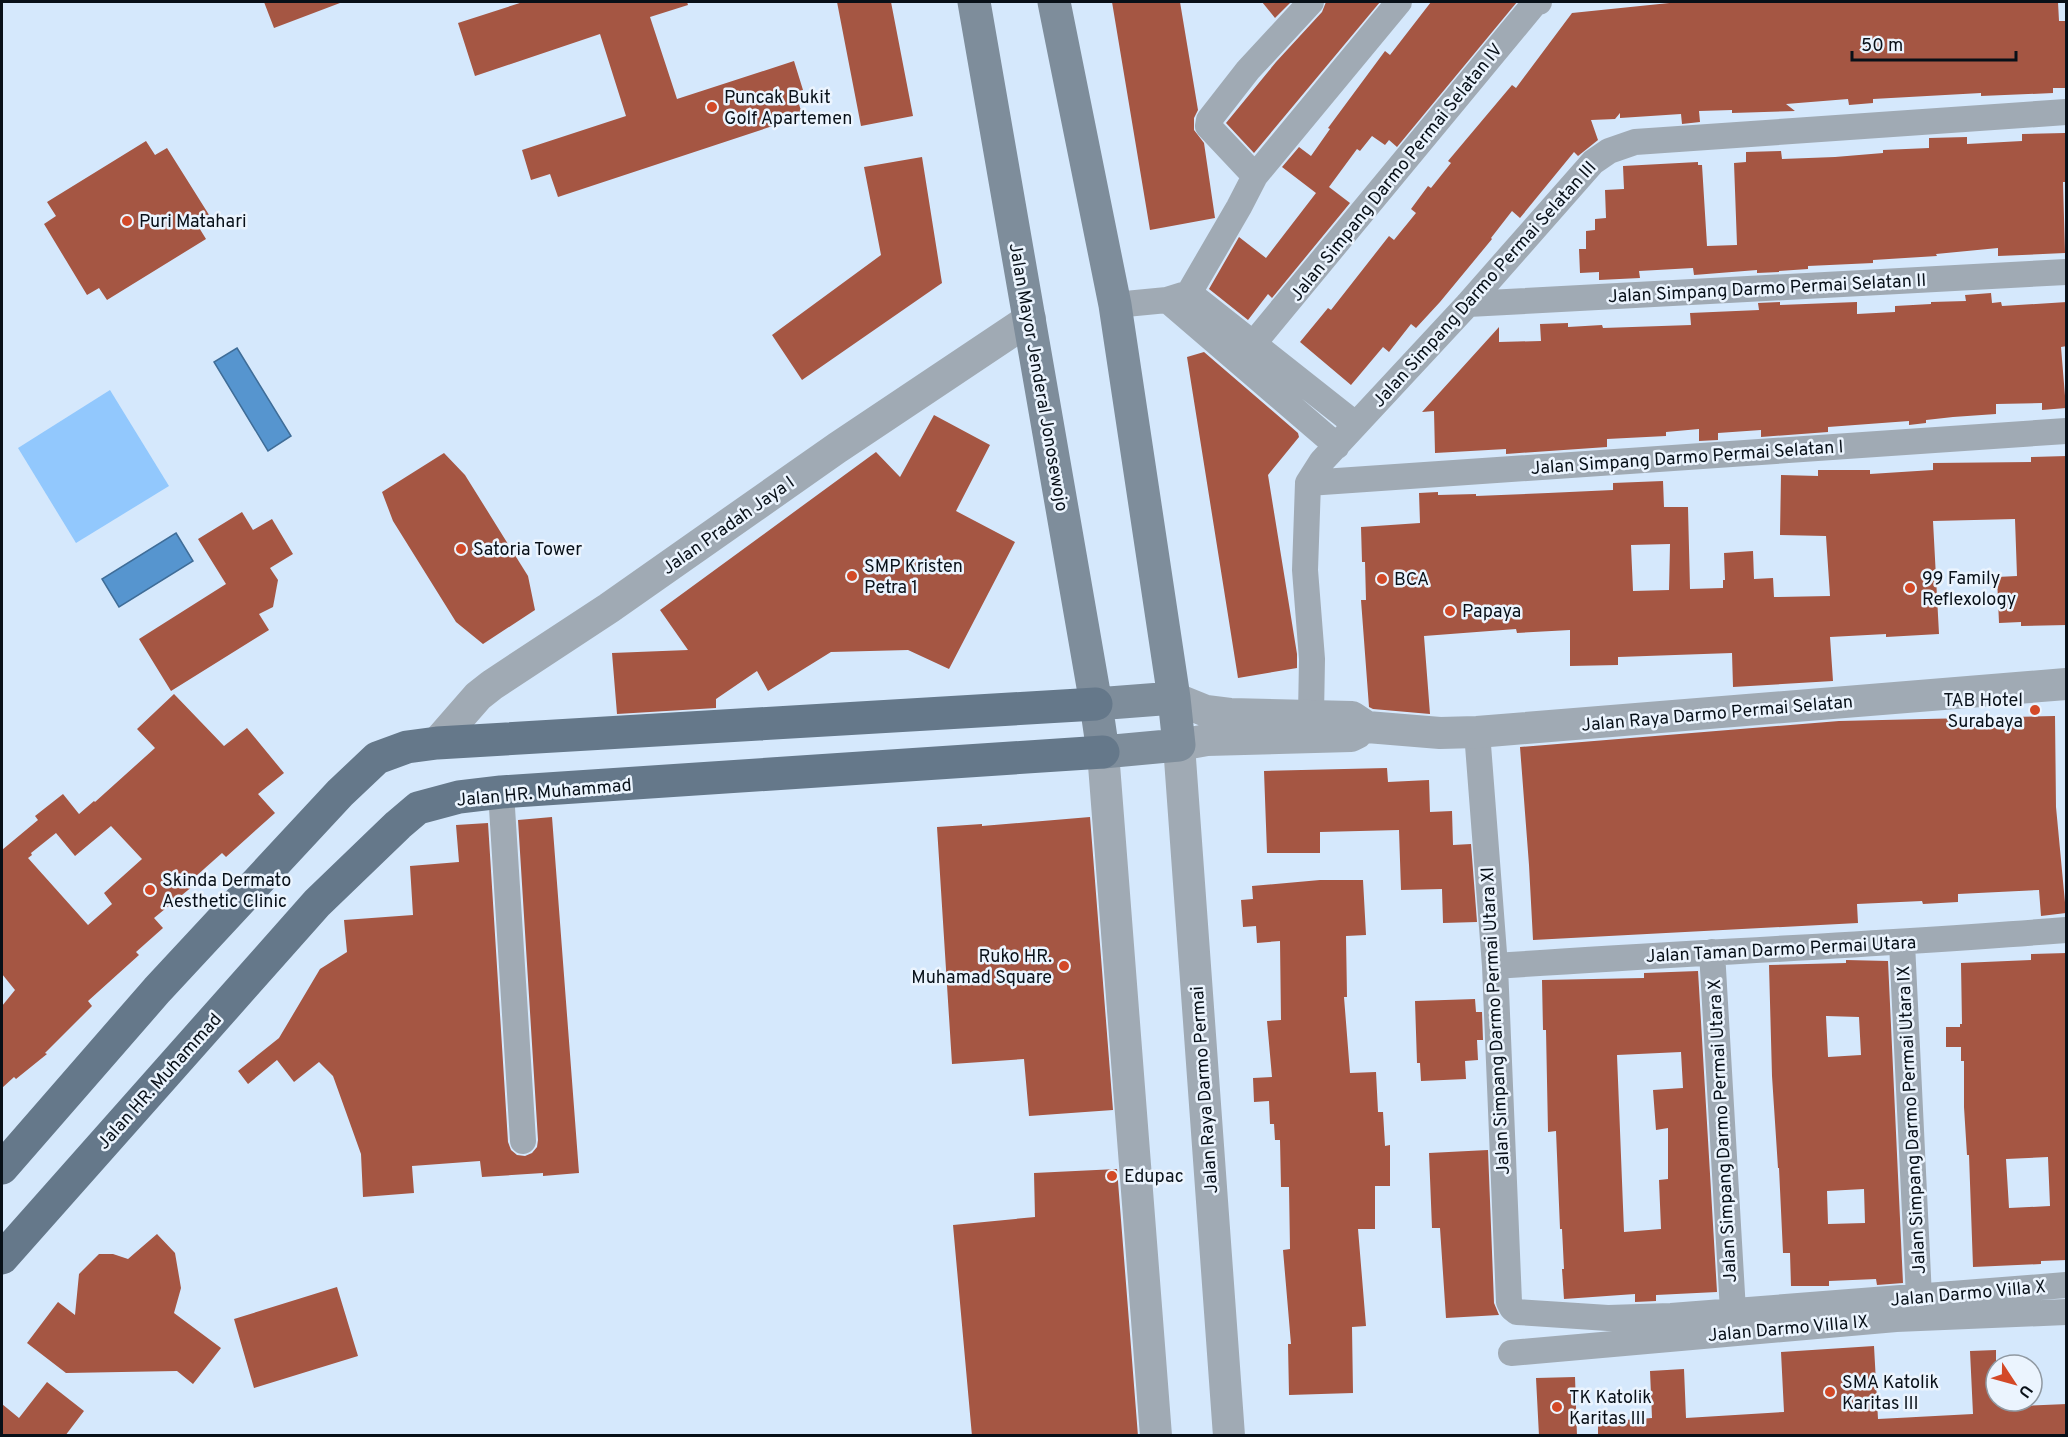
<svg xmlns="http://www.w3.org/2000/svg" width="2068" height="1437" font-family="Overpass,sans-serif">
<style>
.green{fill:#92c8fd}
.water{fill:#5695cf;stroke:#3f6d98;stroke-width:1.5}
.building{fill:#a55643;fill-rule:evenodd}
.lines{fill:none;stroke-linecap:round;stroke-linejoin:round}
.minor{stroke:#a0aab4;stroke-width:26}
.tertiary{stroke:#a0aab4;stroke-width:32}
.secondary{stroke:#7e8d9b;stroke-width:33}
.primary{stroke:#65788a;stroke-width:33}
.poi-dot{fill:#d34927;stroke:#ebf4fe;stroke-width:2}
.labels{text-anchor:middle;stroke-width:5;stroke-linejoin:round;paint-order:stroke}
.poi-label{font-size:18px;fill:#081018;stroke:#ebf4fe;text-anchor:start}
.street-label{font-size:18px;fill:#081018;stroke:#ebf4fe}
</style>
<rect width="100%" height="100%" fill="#d5e8fc"/>
<path class="green" d="M 110,390 L 169,486 L 76,543 L 18,448 Z"/>
<path class="water" d="M 237,348 L 291,436 L 268,451 L 214,362 Z
M 176,533 L 193,561 L 119,607 L 102,579 Z"/>
<path class="building" d="M 264,2 L 339,2 L 340,3 L 274,28 Z
M 523,2 L 687,2 L 688,5 L 650,17 L 677,99 L 794,61 L 803,90 L 795,93 L 803,116 L 558,197 L 550,174 L 531,180 L 522,150 L 626,116 L 600,34 L 475,76 L 458,23 Z
M 837,2 L 891,2 L 913,116 L 861,126 Z
M 1112,2 L 1180,2 L 1198,110 L 1194,118 L 1194,130 L 1204,143 L 1215,218 L 1150,230 Z
M 1262,2 L 1291,2 L 1275,18 Z
M 1326,2 L 1380,2 L 1254,153 L 1226,123 L 1276,62 L 1322,12 Z
M 1431,2 L 1517,2 L 1397,147 L 1389,140 L 1385,145 L 1372,136 L 1360,151 L 1357,149 L 1329,187 L 1350,203 L 1272,298 L 1268,294 L 1248,320 L 1209,289 L 1239,237 L 1266,258 L 1316,193 L 1282,167 L 1299,147 L 1311,156 L 1330,129 L 1328,128 L 1385,51 L 1390,55 Z
M 1679,2 L 2058,2 L 2059,21 L 2067,21 L 2067,88 L 2053,88 L 2053,93 L 1981,96 L 1981,93 L 1873,99 L 1873,103 L 1849,105 L 1848,99 L 1786,104 L 1795,111 L 1732,113 L 1732,110 L 1699,111 L 1700,122 L 1682,124 L 1681,114 L 1620,118 L 1620,113 L 1615,119 L 1591,120 L 1598,140 L 1578,156 L 1574,152 L 1520,218 L 1512,211 L 1491,238 L 1492,239 L 1440,302 L 1416,328 L 1411,324 L 1389,352 L 1383,347 L 1351,385 L 1300,342 L 1328,308 L 1331,310 L 1389,236 L 1394,240 L 1416,213 L 1411,209 L 1428,186 L 1431,188 L 1451,163 L 1448,161 L 1512,85 L 1516,88 L 1572,13 Z
M 2065,133 L 2066,182 L 2063,182 L 2065,253 L 1998,256 L 1998,248 L 1936,254 L 1937,256 L 1873,260 L 1873,263 L 1808,266 L 1808,269 L 1779,271 L 1779,272 L 1757,273 L 1757,270 L 1694,275 L 1693,268 L 1639,271 L 1640,278 L 1599,280 L 1599,272 L 1580,273 L 1579,249 L 1586,249 L 1586,231 L 1595,230 L 1595,219 L 1606,218 L 1605,190 L 1624,189 L 1623,166 L 1698,162 L 1698,165 L 1702,165 L 1707,246 L 1737,245 L 1734,163 L 1746,162 L 1746,152 L 1781,151 L 1782,159 L 1835,157 L 1883,153 L 1883,150 L 1929,148 L 1929,138 L 1967,137 L 1967,144 L 2022,141 L 2022,134 Z
M 146,141 L 155,155 L 167,148 L 211,218 L 198,226 L 206,239 L 107,300 L 99,288 L 87,295 L 44,224 L 56,216 L 47,202 Z
M 922,157 L 942,283 L 802,380 L 772,335 L 881,255 L 864,167 Z
M 1991,293 L 1992,303 L 2001,302 L 2002,306 L 2067,302 L 2067,346 L 2061,347 L 2066,408 L 2042,410 L 2042,403 L 1996,404 L 1996,414 L 1953,417 L 1926,420 L 1926,423 L 1909,425 L 1909,421 L 1828,427 L 1828,432 L 1761,437 L 1761,430 L 1718,433 L 1718,440 L 1699,441 L 1699,429 L 1666,432 L 1666,436 L 1607,439 L 1607,447 L 1506,454 L 1506,449 L 1435,453 L 1434,411 L 1422,412 L 1499,327 L 1499,342 L 1541,341 L 1540,324 L 1568,323 L 1568,327 L 1602,325 L 1603,328 L 1691,325 L 1690,313 L 1759,310 L 1758,303 L 1780,302 L 1780,305 L 1857,302 L 1857,314 L 1895,312 L 1895,306 L 1931,304 L 1931,302 L 1966,301 L 1965,295 Z
M 1204,352 L 1298,433 L 1299,437 L 1268,475 L 1297,654 L 1297,668 L 1238,678 L 1187,357 Z
M 934,415 L 990,445 L 956,511 L 1015,542 L 949,669 L 908,650 L 831,652 L 768,691 L 757,671 L 716,699 L 716,708 L 617,714 L 612,653 L 688,650 L 660,610 L 876,452 L 900,477 Z
M 444,453 L 465,475 L 528,576 L 535,610 L 483,644 L 456,622 L 393,521 L 382,492 Z
M 2067,456 L 2067,625 L 2021,626 L 2021,622 L 1999,623 L 1997,577 L 2017,576 L 2015,519 L 1933,521 L 1939,634 L 1886,637 L 1886,634 L 1830,637 L 1833,681 L 1733,687 L 1732,653 L 1618,657 L 1618,665 L 1570,666 L 1570,630 L 1517,633 L 1516,629 L 1424,636 L 1430,714 L 1373,709 L 1369,707 L 1361,600 L 1366,600 L 1365,562 L 1362,562 L 1361,527 L 1420,523 L 1419,493 L 1438,492 L 1438,495 L 1476,494 L 1476,496 L 1548,493 L 1613,490 L 1613,483 L 1663,481 L 1664,507 L 1688,507 L 1690,589 L 1723,588 L 1723,580 L 1725,580 L 1724,553 L 1753,551 L 1754,579 L 1773,578 L 1774,597 L 1830,596 L 1826,536 L 1780,535 L 1781,475 L 1818,476 L 1818,470 L 1870,470 L 1870,474 L 1933,470 L 1933,463 L 2031,462 L 2031,457 ZM 1670,544 L 1669,590 L 1633,591 L 1631,545 Z
M 242,512 L 253,530 L 272,519 L 293,554 L 270,568 L 278,580 L 273,607 L 259,614 L 269,630 L 171,691 L 139,639 L 226,584 L 198,539 Z
M 174,694 L 224,746 L 247,728 L 284,773 L 258,794 L 275,813 L 226,857 L 222,853 L 195,877 L 199,881 L 154,918 L 163,928 L 136,952 L 139,955 L 88,1001 L 92,1006 L 45,1053 L 47,1054 L 16,1079 L 14,1077 L 2,1088 L 2,1006 L 15,990 L 2,974 L 2,850 L 38,820 L 35,816 L 63,794 L 79,814 L 94,801 L 95,802 L 155,748 L 137,729 ZM 111,826 L 142,859 L 104,893 L 112,904 L 88,925 L 28,858 L 32,855 L 31,853 L 56,833 L 75,856 Z
M 2055,716 L 2056,807 L 2066,913 L 2041,916 L 2039,890 L 1958,894 L 1958,902 L 1923,904 L 1922,901 L 1857,904 L 1858,923 L 1533,940 L 1529,865 L 1520,747 L 1839,721 Z
M 1387,768 L 1388,782 L 1429,780 L 1430,812 L 1452,811 L 1453,845 L 1471,844 L 1477,922 L 1443,923 L 1442,889 L 1401,890 L 1399,830 L 1320,832 L 1320,853 L 1267,853 L 1264,771 Z
M 552,817 L 579,1173 L 543,1176 L 543,1173 L 482,1177 L 480,1161 L 412,1166 L 414,1193 L 363,1197 L 361,1154 L 333,1076 L 319,1062 L 294,1082 L 277,1060 L 248,1084 L 238,1071 L 279,1038 L 320,969 L 347,952 L 344,920 L 413,915 L 410,866 L 459,862 L 456,825 L 488,823 L 508,1142 L 511,1150 L 517,1155 L 525,1156 L 532,1153 L 537,1147 L 538,1140 L 518,820 Z
M 1090,817 L 1113,1110 L 1029,1116 L 1024,1059 L 952,1064 L 937,827 L 982,824 L 982,826 Z
M 1320,880 L 1363,880 L 1366,935 L 1346,936 L 1347,997 L 1344,997 L 1350,1073 L 1376,1072 L 1378,1112 L 1383,1112 L 1385,1146 L 1390,1145 L 1390,1186 L 1375,1186 L 1375,1229 L 1358,1229 L 1366,1326 L 1352,1327 L 1353,1393 L 1289,1395 L 1288,1344 L 1291,1344 L 1283,1250 L 1290,1249 L 1289,1187 L 1281,1187 L 1280,1140 L 1275,1140 L 1274,1124 L 1270,1124 L 1269,1101 L 1254,1102 L 1253,1078 L 1272,1077 L 1267,1021 L 1281,1020 L 1280,941 L 1257,943 L 1256,926 L 1243,927 L 1241,900 L 1253,899 L 1252,886 Z
M 2067,953 L 2067,1260 L 2041,1261 L 2041,1264 L 1973,1267 L 1969,1155 L 1967,1155 L 1964,1107 L 1964,1061 L 1961,1061 L 1961,1047 L 1946,1047 L 1946,1027 L 1960,1027 L 1960,1024 L 1962,1024 L 1961,963 L 2031,960 L 2031,954 ZM 2048,1157 L 2050,1206 L 2009,1208 L 2006,1159 Z
M 1846,960 L 1888,961 L 1903,1283 L 1877,1285 L 1876,1279 L 1829,1281 L 1829,1286 L 1791,1286 L 1790,1253 L 1783,1253 L 1779,1168 L 1778,1168 L 1772,1076 L 1769,965 L 1846,963 ZM 1826,1016 L 1859,1017 L 1861,1055 L 1828,1057 ZM 1864,1189 L 1865,1223 L 1828,1224 L 1827,1191 Z
M 1698,971 L 1717,1292 L 1656,1295 L 1656,1301 L 1635,1302 L 1635,1294 L 1564,1299 L 1562,1269 L 1564,1269 L 1562,1229 L 1560,1229 L 1556,1131 L 1548,1132 L 1546,1030 L 1543,1030 L 1542,980 L 1644,978 L 1644,973 ZM 1681,1052 L 1683,1088 L 1653,1090 L 1656,1130 L 1668,1128 L 1668,1179 L 1659,1180 L 1661,1229 L 1624,1232 L 1617,1055 Z
M 1475,999 L 1476,1012 L 1482,1012 L 1483,1040 L 1477,1040 L 1478,1060 L 1465,1061 L 1466,1079 L 1421,1081 L 1420,1063 L 1417,1063 L 1415,1001 Z
M 1488,1150 L 1494,1303 L 1499,1315 L 1446,1318 L 1440,1228 L 1432,1228 L 1429,1153 Z
M 1117,1169 L 1138,1436 L 972,1436 L 953,1225 L 1035,1217 L 1034,1173 Z
M 157,1234 L 175,1253 L 181,1288 L 174,1313 L 221,1348 L 193,1384 L 177,1371 L 66,1373 L 27,1343 L 58,1302 L 75,1315 L 79,1274 L 99,1254 L 113,1254 L 128,1259 Z
M 337,1287 L 358,1356 L 254,1388 L 234,1319 Z
M 1874,1346 L 1878,1419 L 1973,1414 L 1970,1351 L 1996,1350 L 1996,1401 L 2001,1401 L 2002,1407 L 2067,1404 L 2067,1436 L 1598,1436 L 1598,1422 L 1652,1418 L 1650,1371 L 1684,1369 L 1686,1418 L 1784,1412 L 1781,1352 Z
M 1575,1377 L 1577,1436 L 1539,1436 L 1536,1378 Z
M 47,1382 L 84,1411 L 65,1436 L 2,1436 L 2,1404 L 19,1418 Z"/>
<g class="lines">
<path class="minor" d="M 1255,176 L 1208,126 L 1209,120 L 1248,70 L 1311,2
M 1189,293 L 1239,207 L 1255,176 L 1399,2
M 1189,293 L 1355,424
M 1167,300 L 1337,446
M 1468,304 L 2066,272
M 1115,305 L 1167,300 L 1183,295
M 1239,361 L 1535,3 L 1539,2
M 1308,483 L 2066,431
M 1311,715 L 1312,659 L 1305,570 L 1308,483 L 1322,461 L 1468,304 L 1593,162 L 1609,151 L 1635,142 L 2066,112
M 1477,732 L 1495,966 L 1509,1302 L 1512,1308 L 1517,1312 L 1608,1318 L 1671,1316 L 2066,1285
M 501,792 L 523,1141
M 1902,943 L 1919,1297
M 1712,952 L 1733,1311
M 1495,966 C 1686,953 1876,945 2066,930
M 1511,1353 L 1896,1319 L 2066,1312"/>
<path class="tertiary" d="M 1174,698 L 1206,711 L 1230,714 L 1352,717 L 1367,727 L 1440,733 L 1477,732 L 2066,684
M 437,743 L 478,696 L 492,685 L 609,608 L 837,448 L 1030,319
M 1103,752 L 1156,1436
M 1229,1436 L 1179,745 L 1207,740 L 1351,736 L 1357,733"/>
<path class="secondary" d="M 974,2 L 1096,704 L 1103,752 L 1179,745 L 1174,698 L 1115,305 L 1054,2
M 1096,704 L 1174,698"/>
<path class="primary" d="M 2,1168 L 157,990 L 340,793 L 377,758 L 407,747 L 437,743 L 1096,704
M 2,1258 L 317,903 L 398,825 L 418,808 L 459,797 L 501,792 L 1103,752"/>
</g>
<g class="poi-dot">
<circle cx="712" cy="107" r="6"/>
<circle cx="127" cy="221" r="6"/>
<circle cx="461" cy="549" r="6"/>
<circle cx="852" cy="576" r="6"/>
<circle cx="1382" cy="579" r="6"/>
<circle cx="1910" cy="588" r="6"/>
<circle cx="1450" cy="611" r="6"/>
<circle cx="2035" cy="710" r="6"/>
<circle cx="150" cy="890" r="6"/>
<circle cx="1064" cy="966" r="6"/>
<circle cx="1112" cy="1176" r="6"/>
<circle cx="1830" cy="1392" r="6"/>
<circle cx="1557" cy="1407" r="6"/>
</g>
<g class="labels">
<g class="poi-label">
<text x="724" y="103">Puncak Bukit<tspan x="724" dy="21">Golf Apartemen</tspan></text>
<text x="139" y="227">Puri Matahari</text>
<text x="473" y="555">Satoria Tower</text>
<text x="864" y="572">SMP Kristen<tspan x="864" dy="21">Petra 1</tspan></text>
<text x="1922" y="584">99 Family<tspan x="1922" dy="21">Reflexology</tspan></text>
<text x="1394" y="585">BCA</text>
<text x="1462" y="617">Papaya</text>
<text x="2023" y="706" text-anchor="end">TAB Hotel<tspan x="2023" dy="21">Surabaya</tspan></text>
<text x="162" y="886">Skinda Dermato<tspan x="162" dy="21">Aesthetic Clinic</tspan></text>
<text x="1052" y="962" text-anchor="end">Ruko HR.<tspan x="1052" dy="21">Muhamad Square</tspan></text>
<text x="1124" y="1182">Edupac</text>
<text x="1842" y="1388">SMA Katolik<tspan x="1842" dy="21">Karitas III</tspan></text>
<text x="1569" y="1403">TK Katolik<tspan x="1569" dy="21">Karitas III</tspan></text>
</g>
<g class="street-label">
<text transform="translate(1396 172) rotate(-51)" y="6">Jalan Simpang Darmo Permai Selatan IV</text>
<text transform="translate(1484 284) rotate(-48)" y="6">Jalan Simpang Darmo Permai Selatan III</text>
<text transform="translate(1767 288) rotate(-3)" y="6">Jalan Simpang Darmo Permai Selatan II</text>
<text transform="translate(1039 377) rotate(80)" y="6">Jalan Mayor Jenderal Jonosewojo</text>
<text transform="translate(1687 457) rotate(-4)" y="6">Jalan Simpang Darmo Permai Selatan I</text>
<text transform="translate(728 525) rotate(-35)" y="6">Jalan Pradah Jaya I</text>
<text transform="translate(1717 713) rotate(-5)" y="6">Jalan Raya Darmo Permai Selatan</text>
<text transform="translate(544 792) rotate(-5)" y="6">Jalan HR. Muhammad</text>
<text transform="translate(1781 949) rotate(-3)" y="6">Jalan Taman Darmo Permai Utara</text>
<text transform="translate(1495 1021) rotate(-93)" y="6">Jalan Simpang Darmo Permai Utara XI</text>
<text transform="translate(159 1081) rotate(-48)" y="6">Jalan HR. Muhammad</text>
<text transform="translate(1204 1090) rotate(-94)" y="6">Jalan Raya Darmo Permai</text>
<text transform="translate(1911 1120) rotate(-93)" y="6">Jalan Simpang Darmo Permai Utara IX</text>
<text transform="translate(1722 1131) rotate(-93)" y="6">Jalan Simpang Darmo Permai Utara X</text>
<text transform="translate(1968 1293) rotate(-5)" y="6">Jalan Darmo Villa X</text>
<text transform="translate(1788 1328) rotate(-5)" y="6">Jalan Darmo Villa IX</text>
</g>
</g>
<rect width="2068" height="1437" fill="none" stroke="#081018" stroke-width="6"/>
<g transform="translate(2014 1383) rotate(126)"><circle r="28" fill="#ebf4fe" stroke="#9099a2" stroke-width="1.5"/>
<path d="M0-4.5L10 22L0 15L-10 22Z" fill="#d34927"/>
<text y="-9" font-size="16" font-weight="bold" text-anchor="middle" fill="#081018">U</text>
</g>
<path d="M1852 51v9h164v-9" fill="none" stroke="#081018" stroke-width="3"/>
<text x="1861" y="51" font-size="18" fill="#081018" stroke="#ebf4fe" stroke-width="4.5" paint-order="stroke">50 m</text>
</svg>
